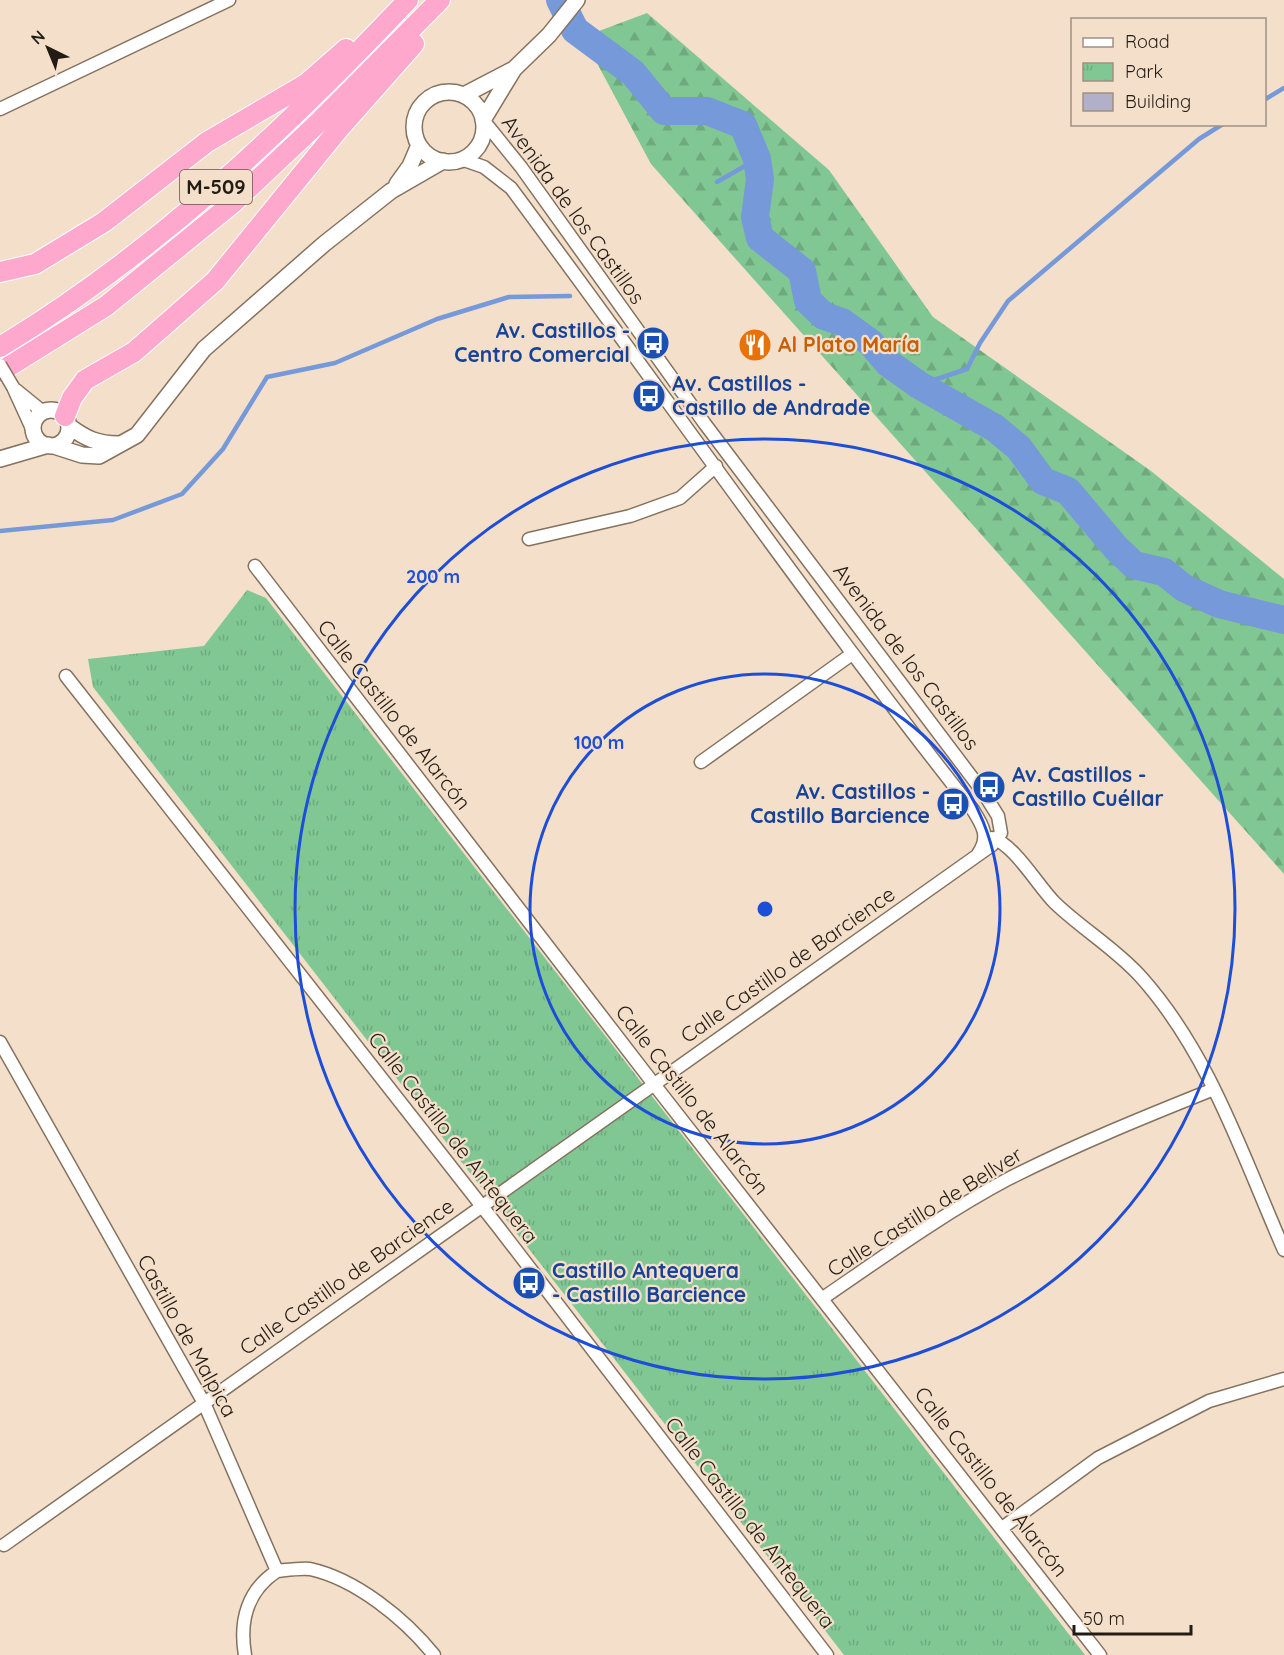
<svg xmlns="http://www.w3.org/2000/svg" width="1284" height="1655" font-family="Quicksand,sans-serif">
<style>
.forest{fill:url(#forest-firs)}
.park{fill:url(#park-tufts)}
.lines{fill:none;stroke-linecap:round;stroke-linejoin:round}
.stream{stroke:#7599d9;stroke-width:4.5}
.river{stroke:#7599d9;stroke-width:28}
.building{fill:url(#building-back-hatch);stroke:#8b88a0;stroke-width:1.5}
.minor-casing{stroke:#84725f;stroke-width:15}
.tertiary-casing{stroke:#84725f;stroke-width:18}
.trunk-casing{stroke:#fff;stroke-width:22}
.minor{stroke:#fff;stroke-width:12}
.tertiary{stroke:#fff;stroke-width:15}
.trunk{stroke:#fea8ce;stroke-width:20}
.minor-bridge-casing{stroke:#84725f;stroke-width:15;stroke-linecap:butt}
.minor-bridge{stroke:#fff;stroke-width:12}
.ring{fill:none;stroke:#1d4ed8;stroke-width:3}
.labels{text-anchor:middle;stroke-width:4.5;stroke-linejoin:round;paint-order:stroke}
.shield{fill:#f4dfca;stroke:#62564b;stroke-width:1.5}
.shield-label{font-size:20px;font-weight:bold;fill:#231c14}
.street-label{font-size:21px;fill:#231c14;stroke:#f4dfca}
.transit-label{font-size:21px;font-weight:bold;fill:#164399;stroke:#f4dfca;text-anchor:start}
.food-label{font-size:21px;font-weight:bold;fill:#c56008;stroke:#f4dfca;text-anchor:start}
.centre{fill:#1d4ed8;stroke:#f4dfca;stroke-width:3}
.ring-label{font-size:18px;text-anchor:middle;font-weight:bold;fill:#1d4ed8;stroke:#f4dfca;stroke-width:4.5;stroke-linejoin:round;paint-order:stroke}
</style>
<defs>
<pattern id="forest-firs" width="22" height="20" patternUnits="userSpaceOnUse" patternTransform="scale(1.5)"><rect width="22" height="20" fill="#81c794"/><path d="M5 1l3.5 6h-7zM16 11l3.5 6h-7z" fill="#6faa7f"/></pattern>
<pattern id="park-tufts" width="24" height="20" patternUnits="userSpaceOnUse" patternTransform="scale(1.5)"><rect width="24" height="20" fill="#81c794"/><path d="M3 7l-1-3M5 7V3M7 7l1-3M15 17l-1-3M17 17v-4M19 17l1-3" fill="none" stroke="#6faa7f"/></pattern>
<pattern id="building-back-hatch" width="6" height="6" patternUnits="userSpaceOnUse" patternTransform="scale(1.5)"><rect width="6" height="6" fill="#b2afc8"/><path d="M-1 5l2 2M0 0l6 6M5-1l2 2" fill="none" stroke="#908ea1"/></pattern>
</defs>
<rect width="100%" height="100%" fill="#f4dfca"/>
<path class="forest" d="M 647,13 L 829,170 L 933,317 L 1151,471 L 1284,579 L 1284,874 L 651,164 L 583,37 Z"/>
<path class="park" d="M 247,590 L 266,598 L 1085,1655 L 844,1655 L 93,687 L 88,659 L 204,646 Z"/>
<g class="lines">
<path class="stream" d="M 1264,100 L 1284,88
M 717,182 L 757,159
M 919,385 L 967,369 L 980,343 L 1008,301 L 1199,139 L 1223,124
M 0,531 L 113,520 L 182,494 L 223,449 L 267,377 L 335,363 L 437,319 L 509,297 L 570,296"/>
<path class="river" d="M 560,0 L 575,30 L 633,73 L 664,111 L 707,111 L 743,125 L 757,159 L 760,179 L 755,217 L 760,238 L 802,271 L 808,301 L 824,316 L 842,322 L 871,343 L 888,363 L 919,385 L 995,428 L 1019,448 L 1043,481 L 1068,491 L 1116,548 L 1134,565 L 1164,572 L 1184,588 L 1219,604 L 1284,620"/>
</g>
<path class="building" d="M 758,334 L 767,345 L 752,356 L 744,345 Z"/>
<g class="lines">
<g class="minor-casing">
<path id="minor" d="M 0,109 L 229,0
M 461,159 L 484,167 L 511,188 C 665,395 813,608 973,810 C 983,826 990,837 978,854
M 13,387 L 34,433
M 16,390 L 43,412
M 529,539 L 630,516 L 680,498 L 716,466
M 255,566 L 653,1083 L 1100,1655
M 66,676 L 499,1228 L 827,1655
M 701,762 L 852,654
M 992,838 C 1014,844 1038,886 1055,903 C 1082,929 1116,949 1141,977 C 1210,1054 1243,1157 1284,1250
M 0,1042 L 204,1403 L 277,1571 C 248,1590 239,1620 245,1655
M 823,1298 C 883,1257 944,1213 1008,1179 C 1075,1145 1144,1117 1214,1089
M 1002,1528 L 1098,1458 L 1209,1401 L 1284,1379
M 4,1545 L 992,845 L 1001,833 L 998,816 L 983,792 L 705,424 L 521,167 L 483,120
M 277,1571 C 287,1570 300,1568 310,1569 C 356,1579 405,1619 434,1655"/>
</g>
<g class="tertiary-casing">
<path id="tertiary" d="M414 127a35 35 0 1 1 70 0a35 35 0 1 1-70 0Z
M 464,95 L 512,70
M 483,120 L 514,69 L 549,35 L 577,0
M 397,184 L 410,166 L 419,145
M33 428a18 18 0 1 1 36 0a18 18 0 1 1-36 0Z
M 69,426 C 86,439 98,444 119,444
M 54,446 L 82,455 L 99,456 L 137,435 L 204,349 L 324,244 L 391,191 L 443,161
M 0,459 L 48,445"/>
</g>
<g class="trunk-casing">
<path id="trunk" d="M 0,272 L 35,264 L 104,222 L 207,142 L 306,84 L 346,49
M 0,347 C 154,254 285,130 408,0
M 0,372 L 106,306 L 233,203 L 318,123 L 440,0
M 65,416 L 72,398 L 85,380 L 134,352 L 215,281 L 338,130 L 414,44"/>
</g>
<use href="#minor" class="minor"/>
<use href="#tertiary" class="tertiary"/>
<use href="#trunk" class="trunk"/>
<g class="minor-bridge-casing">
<path id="minor-bridge" d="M 0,365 L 13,387"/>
</g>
<use href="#minor-bridge" class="minor-bridge"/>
</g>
<g class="ring">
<circle cx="765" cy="909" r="235"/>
<circle cx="765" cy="909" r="470"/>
</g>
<defs>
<g id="bus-disc" transform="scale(1.725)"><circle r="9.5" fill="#1a4fb4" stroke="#f4dfca"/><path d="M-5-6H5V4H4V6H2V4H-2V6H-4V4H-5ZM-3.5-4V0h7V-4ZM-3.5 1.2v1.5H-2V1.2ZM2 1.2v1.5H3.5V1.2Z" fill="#fff"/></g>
<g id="restaurant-disc" transform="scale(1.725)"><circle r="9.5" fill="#e8710a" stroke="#f4dfca"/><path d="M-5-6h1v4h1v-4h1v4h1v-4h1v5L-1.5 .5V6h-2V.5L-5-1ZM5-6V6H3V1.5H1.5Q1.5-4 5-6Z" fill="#fff"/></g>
</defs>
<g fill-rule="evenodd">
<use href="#bus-disc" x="653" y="343"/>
<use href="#restaurant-disc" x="755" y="345"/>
<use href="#bus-disc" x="649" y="396"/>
<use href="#bus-disc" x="989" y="787"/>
<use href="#bus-disc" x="953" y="804"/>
<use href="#bus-disc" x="529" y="1283"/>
</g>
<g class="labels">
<rect class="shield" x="180" y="170" width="72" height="34" rx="4.5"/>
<g class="shield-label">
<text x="216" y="194">M-509</text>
</g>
<g class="street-label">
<text transform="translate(573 210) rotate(54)" y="7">Avenida de los Castillos</text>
<text transform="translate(906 657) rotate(53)" y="7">Avenida de los Castillos</text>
<text transform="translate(394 715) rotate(52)" y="7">Calle Castillo de Alarcón</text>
<text transform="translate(788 965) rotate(-35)" y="7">Calle Castillo de Barcience</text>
<text transform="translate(692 1100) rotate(52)" y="7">Calle Castillo de Alarcón</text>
<text transform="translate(453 1138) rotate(52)" y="7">Calle Castillo de Antequera</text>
<text transform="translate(925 1212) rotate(-32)" y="7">Calle Castillo de Bellver</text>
<text transform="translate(347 1277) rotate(-35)" y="7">Calle Castillo de Barcience</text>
<text transform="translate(187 1336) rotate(61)" y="7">Castillo de Malpica</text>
<text transform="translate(991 1482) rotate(52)" y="7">Calle Castillo de Alarcón</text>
<text transform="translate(750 1523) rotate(52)" y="7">Calle Castillo de Antequera</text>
</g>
<g class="transit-label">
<text x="630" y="338" text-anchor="end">Av. Castillos -<tspan x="630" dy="24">Centro Comercial</tspan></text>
<text x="672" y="391">Av. Castillos -<tspan x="672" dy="24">Castillo de Andrade</tspan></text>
<text x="1012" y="782">Av. Castillos -<tspan x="1012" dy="24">Castillo Cuéllar</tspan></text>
<text x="930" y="799" text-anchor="end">Av. Castillos -<tspan x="930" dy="24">Castillo Barcience</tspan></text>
<text x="552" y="1278">Castillo Antequera<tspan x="552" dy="24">- Castillo Barcience</tspan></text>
</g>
<g class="food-label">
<text x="778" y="352">Al Plato María</text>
</g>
</g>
<circle cx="765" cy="909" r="9" class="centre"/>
<g class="ring-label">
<text x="433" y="583">200 m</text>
<text x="599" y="749">100 m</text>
</g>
<rect x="1071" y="18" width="195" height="108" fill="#f4dfca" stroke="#a09181" stroke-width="1.5"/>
<rect x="1083" y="38" width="30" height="9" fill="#ffffff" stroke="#a09181" stroke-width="1.5"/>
<text x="1125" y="48" font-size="18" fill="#231c14">Road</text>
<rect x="1083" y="63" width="30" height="18" fill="url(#park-tufts)" stroke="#a09181" stroke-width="1.5"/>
<text x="1125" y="78" font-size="18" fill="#231c14">Park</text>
<rect x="1083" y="93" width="30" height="18" fill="#b2afc8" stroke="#a09181" stroke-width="1.5"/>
<text x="1125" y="108" font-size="18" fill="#231c14">Building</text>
<g transform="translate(48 48) rotate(317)" stroke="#f4dfca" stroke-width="4.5" paint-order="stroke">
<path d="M0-4.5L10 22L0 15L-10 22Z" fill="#231c14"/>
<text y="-9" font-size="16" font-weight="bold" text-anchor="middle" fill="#231c14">N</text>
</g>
<path d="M1074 1625v9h117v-9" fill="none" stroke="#231c14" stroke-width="3"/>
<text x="1083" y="1625" font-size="18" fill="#231c14" stroke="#f4dfca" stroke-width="4.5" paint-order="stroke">50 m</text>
</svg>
